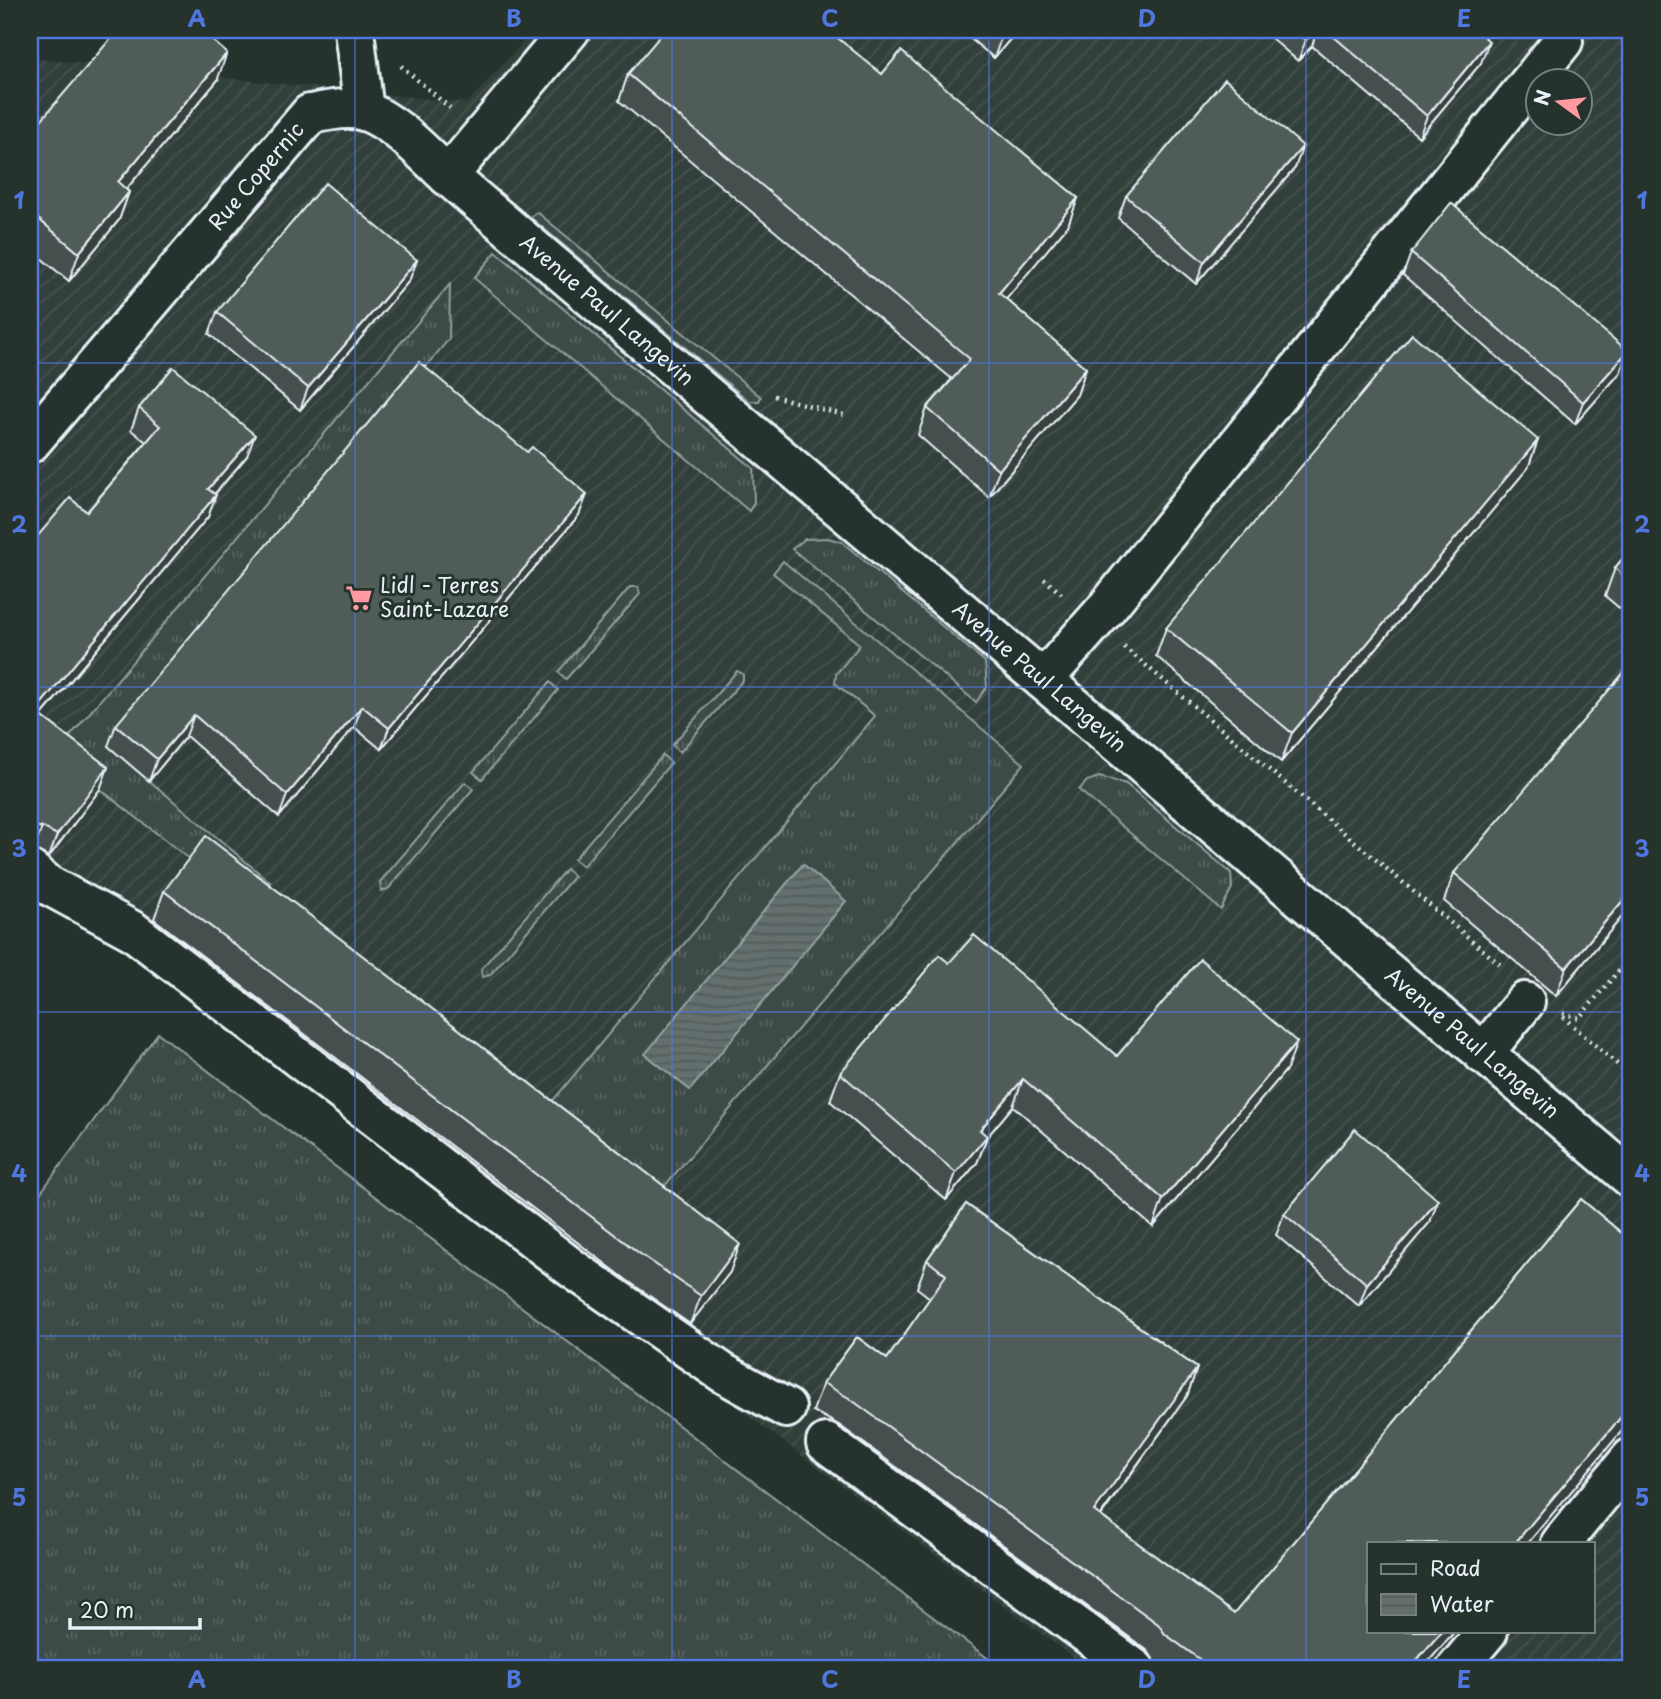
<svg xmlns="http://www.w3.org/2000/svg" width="1661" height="1699" font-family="'Playpen Sans',sans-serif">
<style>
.industrial{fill:url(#industrial-furrows);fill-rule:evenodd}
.grass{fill:url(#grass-tufts);stroke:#939ea0;stroke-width:2}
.water{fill:url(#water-rules);stroke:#98a3a5;stroke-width:2}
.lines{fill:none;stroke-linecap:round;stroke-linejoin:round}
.minor-casing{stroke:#e8f1f8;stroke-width:44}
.path{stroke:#e8f1f8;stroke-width:4.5;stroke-dasharray:2 5;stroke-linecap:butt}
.minor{stroke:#26332d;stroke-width:38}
.wall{fill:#454f4d;stroke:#e8f1f8;stroke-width:2}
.shaded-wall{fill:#38403e;stroke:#e8f1f8;stroke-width:2}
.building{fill:#505c59;stroke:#e8f1f8;stroke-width:2}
.grid{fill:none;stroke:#5077e0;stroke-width:2;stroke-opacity:0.55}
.labels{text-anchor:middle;stroke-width:6;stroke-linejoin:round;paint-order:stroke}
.street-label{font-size:21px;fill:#e8f1f8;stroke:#26332d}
.poi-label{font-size:21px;fill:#e8f1f8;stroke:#26332d;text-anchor:start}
.neatline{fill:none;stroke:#5077e0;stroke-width:2.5}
.grid-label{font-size:23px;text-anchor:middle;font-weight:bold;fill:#5077e0}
</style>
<defs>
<pattern id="industrial-furrows" width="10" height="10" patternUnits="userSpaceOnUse" patternTransform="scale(1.75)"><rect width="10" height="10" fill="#333f3a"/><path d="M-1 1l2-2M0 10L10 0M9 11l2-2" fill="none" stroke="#47524e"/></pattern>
<pattern id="grass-tufts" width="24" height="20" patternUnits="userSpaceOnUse" patternTransform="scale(1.75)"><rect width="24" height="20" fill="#3e4b47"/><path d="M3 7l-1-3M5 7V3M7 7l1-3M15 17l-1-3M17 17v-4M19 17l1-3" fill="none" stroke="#5a6562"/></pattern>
<pattern id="water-rules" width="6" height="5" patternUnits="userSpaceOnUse" patternTransform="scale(1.75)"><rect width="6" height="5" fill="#636f6d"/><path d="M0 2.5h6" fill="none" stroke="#535a5a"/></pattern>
</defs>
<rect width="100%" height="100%" fill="#26332d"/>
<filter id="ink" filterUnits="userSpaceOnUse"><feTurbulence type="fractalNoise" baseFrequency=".0143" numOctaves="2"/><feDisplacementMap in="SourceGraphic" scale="14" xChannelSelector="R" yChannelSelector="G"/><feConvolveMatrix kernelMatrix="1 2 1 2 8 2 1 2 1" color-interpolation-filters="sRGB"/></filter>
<g filter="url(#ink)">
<path class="industrial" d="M 534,30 L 1631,30 L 1631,1669 L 1089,1669 L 30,882 L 30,58 L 467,103 ZM 1538,80 L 1580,80 L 1580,122 L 1538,122 ZM 1369,1543 L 1593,1543 L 1593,1631 L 1369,1631 Z"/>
<path class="grass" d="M 537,212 L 761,397 L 759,401 L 749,401 L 530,217 Z
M 496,252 L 753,468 L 754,503 L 749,511 L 474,278 Z
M 450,284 L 449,339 L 108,746 L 270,882 L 233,893 L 55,754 Z
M 828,538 L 842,542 L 985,662 L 987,687 L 976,702 L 792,549 L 805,539 Z
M 783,561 L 1024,764 L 646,1208 L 534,1123 L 875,716 L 835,683 L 836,674 L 860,645 L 773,573 Z
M 630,587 L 638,587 L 640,594 L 566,679 L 558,672 Z
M 737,671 L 743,674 L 743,680 L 680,752 L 672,745 Z
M 550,682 L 558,690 L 482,779 L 473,772 Z
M 663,755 L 671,763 L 583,866 L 574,859 Z
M 1099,777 L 1126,784 L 1231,873 L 1232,888 L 1221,910 L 1079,790 L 1087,781 Z
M 465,782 L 473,789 L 388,889 L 381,891 L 380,882 Z
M 566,869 L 574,876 L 490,975 L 482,977 L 481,969 Z
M 158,1033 L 1002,1669 L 30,1669 L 30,1207 Z"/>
<path class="water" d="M 803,864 L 846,901 L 690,1090 L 645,1054 Z"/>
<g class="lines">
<g class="minor-casing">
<g id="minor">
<path d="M 354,30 L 364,111"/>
<path id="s1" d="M 448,176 L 1631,1178"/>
<path id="s2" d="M 30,443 L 310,114 C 327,111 348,106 365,111 C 397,123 423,153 448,176 L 570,30"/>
<path d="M 1043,680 L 1105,610 L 1563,41"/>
<path d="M 30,870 L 48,885 L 133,931 L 573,1269 L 723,1373 L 786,1408"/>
<path d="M 1483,1054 L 1525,1002"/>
<path d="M 826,1443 L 1135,1669"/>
<path d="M 1561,1543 L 1631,1458"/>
<path d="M 1456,1669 L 1488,1631"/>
</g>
</g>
<path class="path" d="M 401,66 L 450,108
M 774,396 L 847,416
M 1044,579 L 1064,596
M 1124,647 L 1503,967
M 1563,1013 L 1579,1018 L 1631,956
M 1563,1017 L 1631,1076"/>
<use href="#minor" class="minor"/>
</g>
<path class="wall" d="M 960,30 L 1018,30 L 994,58 Z
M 1019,30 L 1034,30 L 1028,37 Z
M 1274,30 L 1476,30 L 1481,63 L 1419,137 L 1312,46 L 1298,61 L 1271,38 Z
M 628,74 L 882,74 L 1078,198 L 1068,225 L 1006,299 L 1086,368 L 1077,395 L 989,497 L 918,435 L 927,408 L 952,379 L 619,101 Z
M 217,81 L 126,189 L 129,192 L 119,220 L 69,281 L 30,249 L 30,133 Z
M 1295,168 L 1196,284 L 1118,218 L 1126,196 Z
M 1411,253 L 1628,351 L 1620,373 L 1575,424 L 1403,275 Z
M 417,260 L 409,281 L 300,410 L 209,334 L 217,312 Z
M 139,408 L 247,456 L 215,494 L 208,517 L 41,716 L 108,767 L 100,789 L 49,857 L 34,849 L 30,849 L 30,545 L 87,512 L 146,442 L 131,430 Z
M 1538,440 L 1528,468 L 1281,762 L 1156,656 L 1166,628 Z
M 527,452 L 587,494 L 579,515 L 381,749 L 354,727 L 279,817 L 186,736 L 149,781 L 108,746 L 116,725 Z
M 1631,548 L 1631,618 L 1605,596 L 1615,568 Z
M 1454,873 L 1631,906 L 1556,996 L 1444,901 Z
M 164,891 L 730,1272 L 690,1324 L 628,1281 L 154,919 Z
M 949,963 L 1117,1056 L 1287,1069 L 1153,1227 L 1013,1106 L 987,1137 L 977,1163 L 946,1200 L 830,1101 L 840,1073 Z
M 1581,1199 L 1631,1241 L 1631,1420 L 1528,1543 L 1369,1543 L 1369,1631 L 1455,1631 L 1422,1669 L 1166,1669 L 1155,1662 L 1148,1651 L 839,1425 L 813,1411 L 823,1383 L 857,1337 L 887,1359 L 930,1298 L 917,1288 L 927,1260 L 966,1204 L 1197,1368 L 1187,1396 L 1101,1516 L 1234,1614 Z
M 1284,1214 L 1430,1222 L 1359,1306 L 1276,1235 Z"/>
<path class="shaded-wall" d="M 1004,30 L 1018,30 L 994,58 Z
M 1315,30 L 1317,30 L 1312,46 L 1298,61 L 1306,40 Z
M 1489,41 L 1481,63 L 1419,137 L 1427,116 Z
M 227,53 L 217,81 L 108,211 L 118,182 Z
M 1303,146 L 1295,168 L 1196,284 L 1204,262 Z
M 129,192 L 119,220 L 69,281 L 79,253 Z
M 1078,198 L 1068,225 L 989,320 L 999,293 Z
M 417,260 L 409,281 L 300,410 L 308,388 Z
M 1628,351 L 1620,373 L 1575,424 L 1583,402 Z
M 1086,368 L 1077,395 L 989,497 L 999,470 Z
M 255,435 L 247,456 L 200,511 L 208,489 Z
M 1538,440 L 1528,468 L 1281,762 L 1292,733 Z
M 587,494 L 579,515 L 381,749 L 389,728 Z
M 216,495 L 208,517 L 30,729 L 35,711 Z
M 362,706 L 354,727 L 279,817 L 287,795 Z
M 194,715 L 186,736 L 149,781 L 157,759 Z
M 108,767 L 100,789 L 49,857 L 57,835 Z
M 35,827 L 42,827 L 34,849 L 30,849 L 30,843 Z
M 1631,891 L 1631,906 L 1556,996 L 1566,968 Z
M 1297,1042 L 1287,1069 L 1153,1227 L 1163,1199 Z
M 1023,1079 L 1013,1106 L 987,1137 L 977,1163 L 946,1200 L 956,1173 L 980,1130 Z
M 1438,1200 L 1430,1222 L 1359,1306 L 1367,1284 Z
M 740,1244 L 730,1272 L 690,1324 L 701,1296 Z
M 1197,1368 L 1187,1396 L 1084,1538 L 1094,1511 Z
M 1631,1405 L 1631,1420 L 1528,1543 L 1515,1543 Z
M 1442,1631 L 1455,1631 L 1422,1669 L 1409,1669 Z"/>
<path class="building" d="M 118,30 L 200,30 L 227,53 L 118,182 L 129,192 L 79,253 L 30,212 L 30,133 Z
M 665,30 L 828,30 L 882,74 L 901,51 L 1078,198 L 999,293 L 1086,368 L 999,470 L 927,408 L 970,359 L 628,74 Z
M 1295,30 L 1315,30 L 1306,40 Z
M 1326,30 L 1476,30 L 1489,41 L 1427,116 Z
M 1225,79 L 1303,146 L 1204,262 L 1126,196 Z
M 325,183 L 417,260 L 308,388 L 217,312 Z
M 1451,203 L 1628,351 L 1583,402 L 1411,253 Z
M 1412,334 L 1538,440 L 1292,733 L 1166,628 Z
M 419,362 L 527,452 L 532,447 L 587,494 L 389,728 L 362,706 L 287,795 L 194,715 L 157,759 L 116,725 Z
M 173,367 L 255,435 L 208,489 L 216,495 L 35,711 L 108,767 L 57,835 L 42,827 L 35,827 L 30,823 L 30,545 L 70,498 L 87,512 L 160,426 L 139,408 Z
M 1631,548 L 1631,582 L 1615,568 Z
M 1631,664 L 1631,891 L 1566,968 L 1454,873 Z
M 206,836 L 740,1244 L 701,1296 L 639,1253 L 164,891 Z
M 974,935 L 1117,1056 L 1200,959 L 1297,1042 L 1163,1199 L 1023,1079 L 980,1130 L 987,1136 L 956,1173 L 840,1073 L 939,955 L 949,963 Z
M 1355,1129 L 1438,1200 L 1367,1284 L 1284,1214 Z
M 1581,1199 L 1631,1241 L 1631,1405 L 1515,1543 L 1369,1543 L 1369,1631 L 1442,1631 L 1409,1669 L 1213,1669 L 1165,1634 L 1158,1624 L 849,1398 L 823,1383 L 857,1337 L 887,1359 L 946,1275 L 927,1260 L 966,1204 L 1197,1368 L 1094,1511 L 1234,1614 Z"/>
</g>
<path class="grid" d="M 355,30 L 355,1669M 672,30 L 672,1669M 989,30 L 989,1669M 1306,30 L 1306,1669M 30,363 L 1631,363M 30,687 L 1631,687M 30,1012 L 1631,1012M 30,1336 L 1631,1336"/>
<defs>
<g id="supermarket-bare" transform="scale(2.1)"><path d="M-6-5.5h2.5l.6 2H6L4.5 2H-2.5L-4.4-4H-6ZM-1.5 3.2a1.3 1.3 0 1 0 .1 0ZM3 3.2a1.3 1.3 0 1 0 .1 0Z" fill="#ff9aa2" stroke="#26332d" stroke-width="2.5" paint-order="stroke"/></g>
</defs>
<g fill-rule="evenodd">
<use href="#supermarket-bare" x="359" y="598"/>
</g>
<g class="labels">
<g class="street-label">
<text dy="7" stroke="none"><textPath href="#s2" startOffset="350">Rue Copernic</textPath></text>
<text dy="7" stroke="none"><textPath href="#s1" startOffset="208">Avenue Paul Langevin</textPath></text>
<text dy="7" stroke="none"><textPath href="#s1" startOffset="775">Avenue Paul Langevin</textPath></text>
<text dy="7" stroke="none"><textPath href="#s1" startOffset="1342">Avenue Paul Langevin</textPath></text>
</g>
<g class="poi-label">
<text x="380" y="593">Lidl - Terres<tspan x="380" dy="24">Saint-Lazare</tspan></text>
</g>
</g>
<rect width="1661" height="1699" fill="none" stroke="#26332d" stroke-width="77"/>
<rect x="1367" y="1542" width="228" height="91" fill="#26332d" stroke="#747f7e" stroke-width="2"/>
<rect x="1381" y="1564" width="35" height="10" fill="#26332d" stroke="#747f7e" stroke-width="2"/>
<text x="1430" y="1576" font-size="21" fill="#e8f1f8">Road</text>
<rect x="1381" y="1594" width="35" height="21" fill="url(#water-rules)" stroke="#747f7e" stroke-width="2"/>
<text x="1430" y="1612" font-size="21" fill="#e8f1f8">Water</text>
<g transform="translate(1559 102) rotate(285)"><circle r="33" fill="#26332d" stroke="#747f7e" stroke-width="2"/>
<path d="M0-5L12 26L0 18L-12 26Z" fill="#ff9aa2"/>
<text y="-10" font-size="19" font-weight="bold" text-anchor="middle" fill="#e8f1f8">N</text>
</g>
<path d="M70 1618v10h130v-10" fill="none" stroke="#e8f1f8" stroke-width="3.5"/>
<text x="80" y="1618" font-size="21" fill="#e8f1f8" stroke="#26332d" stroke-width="5" paint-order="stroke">20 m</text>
<rect x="38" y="38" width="1584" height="1622" class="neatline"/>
<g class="grid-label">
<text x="197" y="27">A</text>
<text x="514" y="27">B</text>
<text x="830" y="27">C</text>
<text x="1147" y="27">D</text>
<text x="1464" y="27">E</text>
<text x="19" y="209">1</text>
<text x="1642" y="209">1</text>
<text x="19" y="533">2</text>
<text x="1642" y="533">2</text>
<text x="19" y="857">3</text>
<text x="1642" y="857">3</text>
<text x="19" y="1182">4</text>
<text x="1642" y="1182">4</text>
<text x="19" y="1506">5</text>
<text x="1642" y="1506">5</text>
<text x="197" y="1688">A</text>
<text x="514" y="1688">B</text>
<text x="830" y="1688">C</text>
<text x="1147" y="1688">D</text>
<text x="1464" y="1688">E</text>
</g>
</svg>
